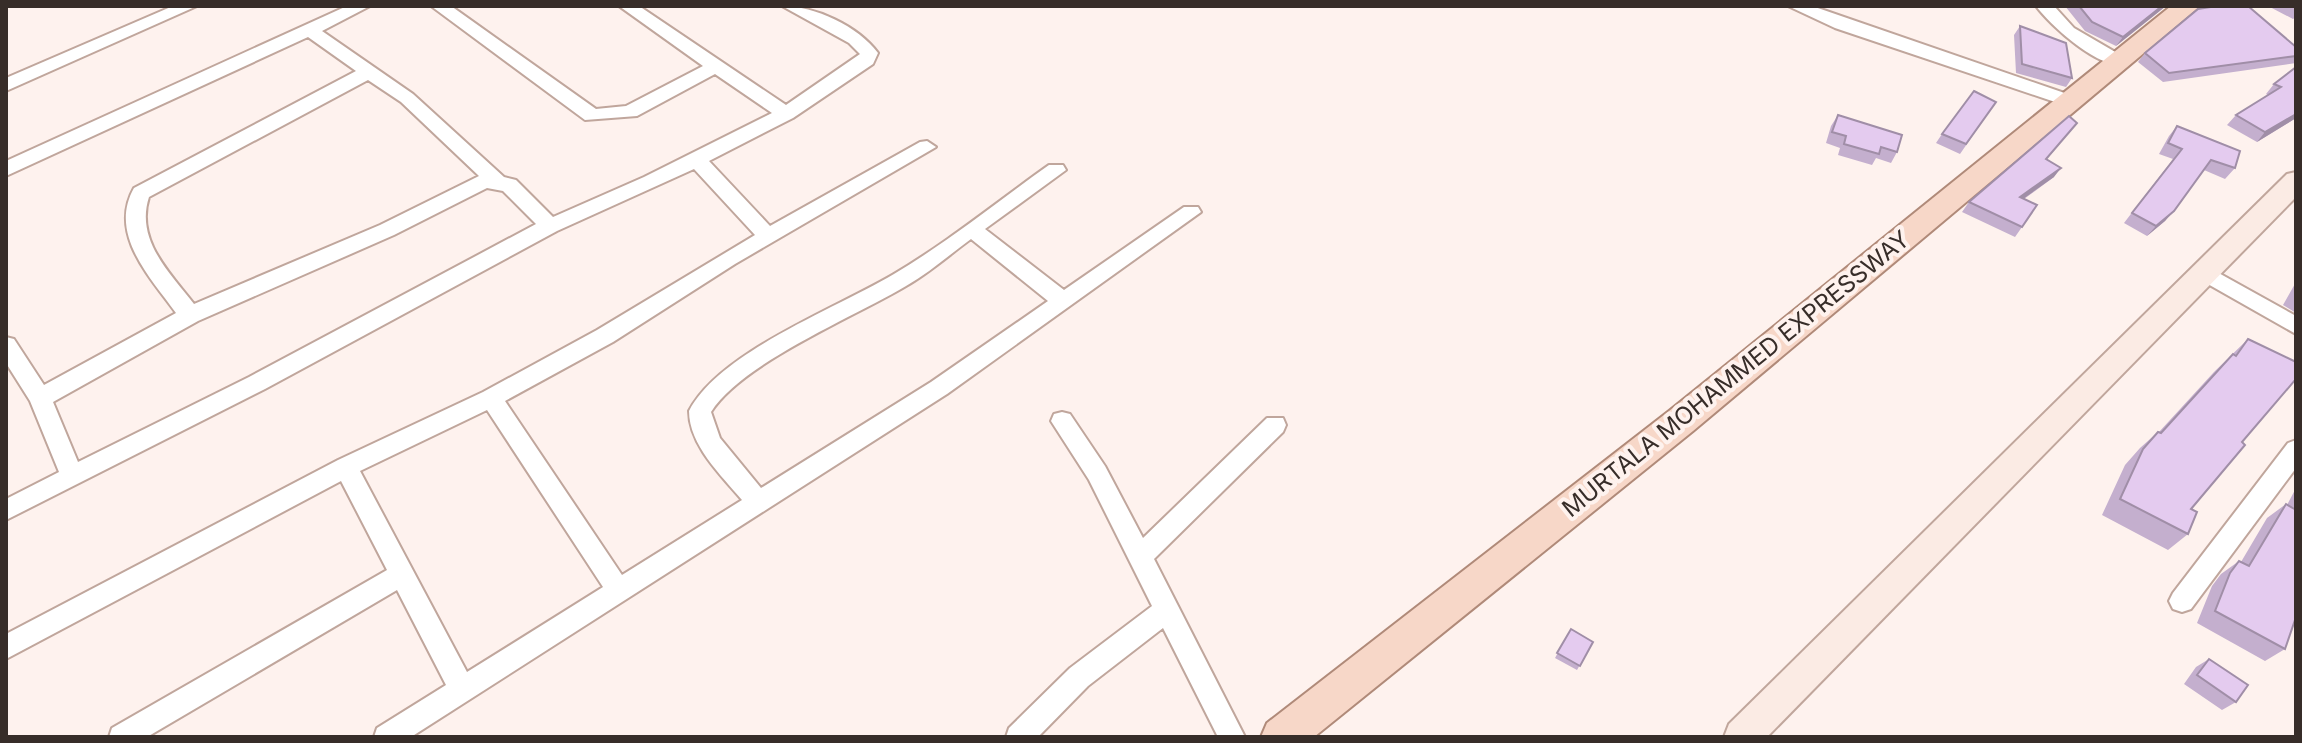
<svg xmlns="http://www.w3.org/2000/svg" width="2302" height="743" font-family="Inter,sans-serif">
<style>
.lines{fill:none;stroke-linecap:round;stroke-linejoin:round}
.minor-casing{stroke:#c0a69c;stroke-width:4}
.secondary-casing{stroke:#c0a69c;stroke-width:4}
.primary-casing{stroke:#b08a79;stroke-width:4}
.minor{fill:#fff;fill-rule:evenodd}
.secondary{fill:#fbebe4;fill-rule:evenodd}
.primary{fill:#f7d7c8;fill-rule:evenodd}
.wall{fill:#c4afce}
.shaded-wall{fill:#a08ea7}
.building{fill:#e4cbef;stroke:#a08ea7;stroke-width:2}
.labels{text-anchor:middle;stroke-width:8;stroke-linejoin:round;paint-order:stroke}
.street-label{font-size:24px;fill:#372d29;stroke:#fef2ee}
</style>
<rect width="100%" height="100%" fill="#fef2ee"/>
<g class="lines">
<g class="minor-casing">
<path id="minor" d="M 173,6 L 197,6 L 6,91 L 6,78 Z
M 347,6 L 370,6 L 322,31 L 413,94 L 504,177 L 516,180 L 553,217 L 644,177 L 772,113 L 715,74 L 637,116 L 585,120 L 431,6 L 451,6 L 596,109 L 626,106 L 703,66 L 619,6 L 639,6 L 786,105 L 860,54 L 849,43 L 782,6 C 815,6 858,26 878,53 L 873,64 L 793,118 L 709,161 L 770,226 L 920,142 L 927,141 L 936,147 L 735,264 L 613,342 L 505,401 L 622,575 L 742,500 C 721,475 689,445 689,411 C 719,352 837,308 894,274 C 948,242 998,201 1049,165 L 1063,165 L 1066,170 L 985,229 L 1064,290 L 1184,207 L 1198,207 L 1201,212 L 947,394 L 411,737 L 374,737 L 377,728 L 446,685 L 397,590 L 147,737 L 109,737 L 112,728 L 387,570 L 341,481 L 6,659 L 6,634 L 338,460 L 483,392 L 597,330 L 755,235 L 694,169 L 557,231 L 265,389 L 6,520 L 6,499 L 59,472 L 30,401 L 6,363 L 6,337 L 14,339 L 44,385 L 176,313 C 150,277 108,234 134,188 L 356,71 L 308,37 L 6,176 L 6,161 ZM 368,80 L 401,102 L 479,176 L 380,225 L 194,304 C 170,273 135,240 149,197 ZM 487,188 L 503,191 L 536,224 L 249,377 L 78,462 L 53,402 L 198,321 L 394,235 ZM 971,239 L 1048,301 L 931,382 L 761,488 L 720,438 L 711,412 C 742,363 854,317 906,286 C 929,273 949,255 971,239 ZM 487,410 L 603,587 L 467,672 L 360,471 Z
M 1788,6 L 1812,6 L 2076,97 L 2079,101 L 2076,105 L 2064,105 L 1835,28 Z
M 2036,6 L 2054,6 L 2074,28 L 2129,60 L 2126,64 C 2100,71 2051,26 2036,6 Z
M 2206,266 L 2296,316 L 2296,334 L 2199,279 L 2196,274 L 2199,269 Z
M 1062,412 L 1070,414 L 1105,466 L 1143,538 L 1267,418 L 1283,418 L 1286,425 L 1283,432 L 1154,559 L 1245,737 L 1218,737 L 1163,628 L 1088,686 L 1038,737 L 1006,737 L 1009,728 L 1070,668 L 1152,606 L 1089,480 L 1051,421 L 1054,414 Z
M 2296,440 L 2296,468 L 2191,609 L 2182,612 L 2173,609 L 2169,601 L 2173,593 L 2288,443 Z"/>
</g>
<g class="secondary-casing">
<path id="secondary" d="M 2296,172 L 2296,197 L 1767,737 L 1724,737 L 1729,724 L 2287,174 Z"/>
</g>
<g class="primary-casing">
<path id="primary" d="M 2171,6 L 2200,6 L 1693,431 L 1314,737 L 1261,737 L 1267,723 L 1669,411 Z"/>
</g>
<use href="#minor" class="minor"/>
<use href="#secondary" class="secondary"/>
<use href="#primary" class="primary"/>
</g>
<path class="wall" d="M 2065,6 L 2166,6 L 2116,46 L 2085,31 Z
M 2268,6 L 2296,6 L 2296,17 L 2293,19 Z
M 2020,26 L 2072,78 L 2066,87 L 2016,73 L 2014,35 Z
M 2296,47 L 2296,63 L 2163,82 L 2138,62 L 2145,53 Z
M 2296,67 L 2296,118 L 2257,142 L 2227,125 L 2236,115 L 2268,95 L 2266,94 L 2274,84 Z
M 1996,102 L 1960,154 L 1936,143 L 1942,134 Z
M 1838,115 L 1897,152 L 1891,163 L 1876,158 L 1872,165 L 1838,155 L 1840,148 L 1826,143 L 1831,126 Z
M 2077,123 L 2047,159 L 2054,177 L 2024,199 L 2022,227 L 2015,237 L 1962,212 L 1969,202 Z
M 2177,126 L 2235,168 L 2225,179 L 2204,170 L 2165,221 L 2147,236 L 2124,223 L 2173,159 L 2159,154 L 2169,136 Z
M 2296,282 L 2296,313 L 2283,305 Z
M 2248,339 L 2242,442 L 2191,509 L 2188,534 L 2168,550 L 2102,515 L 2125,465 L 2140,448 L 2158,432 L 2159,432 L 2214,372 Z
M 2296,488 L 2296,617 L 2285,649 L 2265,661 L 2197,623 L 2212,586 L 2221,574 L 2239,561 L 2241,562 L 2267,518 L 2286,504 L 2287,505 Z
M 1571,629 L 1593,642 L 1577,670 L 1555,658 Z
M 2209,659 L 2236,702 L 2222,710 L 2184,684 L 2196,667 Z"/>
<path class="shaded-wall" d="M 2162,6 L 2166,6 L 2116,46 L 2123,37 Z
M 2296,114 L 2296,118 L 2257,142 L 2265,132 Z
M 2061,168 L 2054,177 L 2013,206 L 2020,197 Z
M 2174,211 L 2165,221 L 2147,236 L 2156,226 Z"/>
<path class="building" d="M 2079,6 L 2162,6 L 2123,37 L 2092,22 Z
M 2217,6 L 2248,6 L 2296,47 L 2296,56 L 2169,73 L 2145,53 L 2198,9 Z
M 2020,26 L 2066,43 L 2072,78 L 2022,64 Z
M 2296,67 L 2296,114 L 2265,132 L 2236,115 L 2281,87 L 2274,84 Z
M 1974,91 L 1996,102 L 1966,144 L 1942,134 Z
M 1838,115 L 1902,135 L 1897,152 L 1881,147 L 1879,154 L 1844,144 L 1846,136 L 1832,132 Z
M 2069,116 L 2077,123 L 2046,159 L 2061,168 L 2020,197 L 2037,205 L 2022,227 L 1969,202 Z
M 2177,126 L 2240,151 L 2235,168 L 2211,160 L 2174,211 L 2156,226 L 2132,213 L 2182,149 L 2168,143 Z
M 2248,339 L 2296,362 L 2296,379 L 2242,442 L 2245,445 L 2191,509 L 2197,512 L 2188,534 L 2120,499 L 2143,449 L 2158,432 L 2161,433 L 2233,354 L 2236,356 Z
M 2286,504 L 2296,510 L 2296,617 L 2285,649 L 2215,611 L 2230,573 L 2239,561 L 2249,566 Z
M 1571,629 L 1593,642 L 1580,666 L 1557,653 Z
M 2209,659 L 2248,685 L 2236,702 L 2197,675 Z"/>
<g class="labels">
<g class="street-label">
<text transform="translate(1736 374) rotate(-39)" y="8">MURTALA MOHAMMED EXPRESSWAY</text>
</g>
</g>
<rect width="2302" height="743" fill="none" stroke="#372d29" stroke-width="16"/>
</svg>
